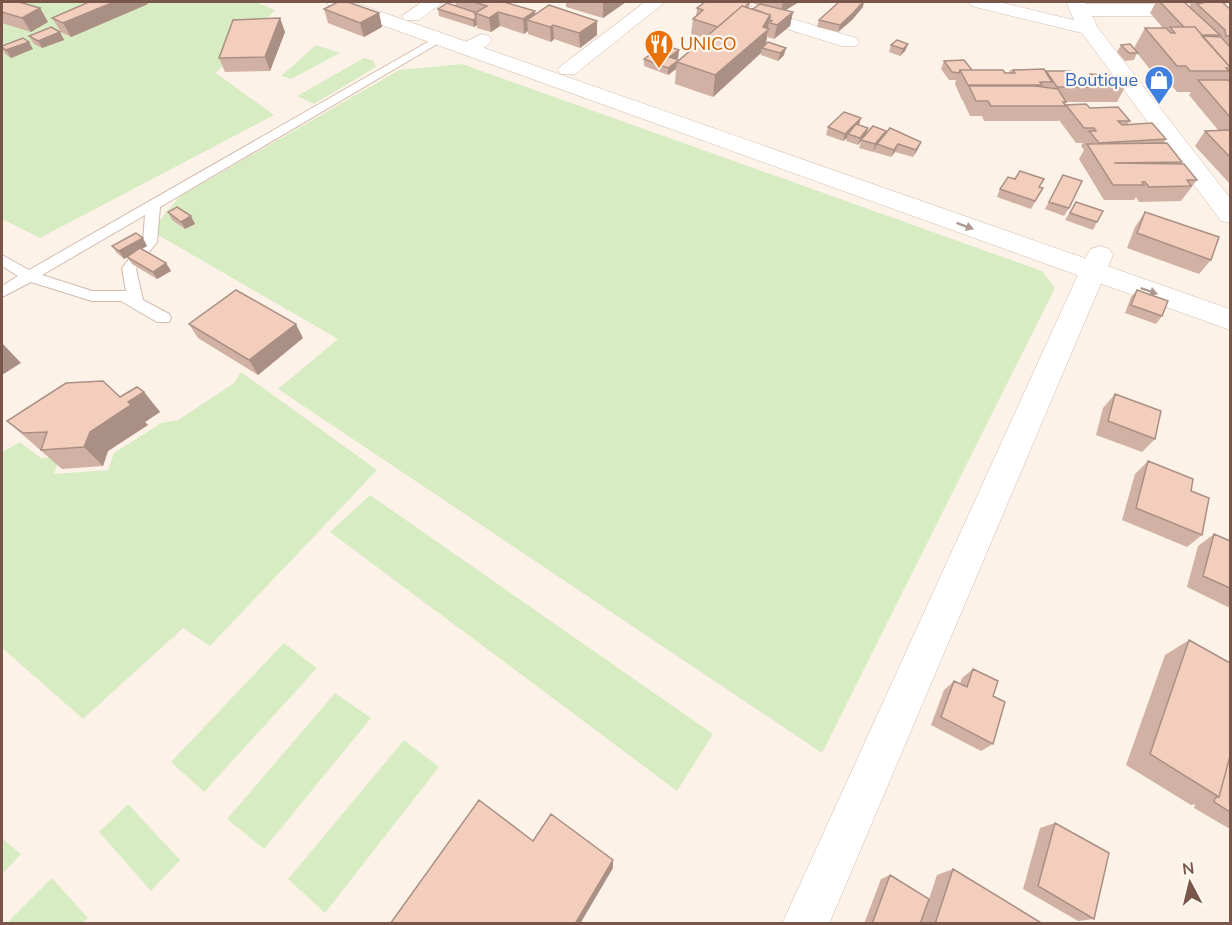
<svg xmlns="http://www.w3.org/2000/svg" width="1232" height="925" font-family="'Nunito Sans',sans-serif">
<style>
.green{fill:#d8ecc4}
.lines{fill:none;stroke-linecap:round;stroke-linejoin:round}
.service-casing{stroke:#d2bbae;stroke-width:2}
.minor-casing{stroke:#d2bbae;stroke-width:1}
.tertiary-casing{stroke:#d2bbae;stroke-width:1}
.secondary-casing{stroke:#d5baac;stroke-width:1}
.service{fill:#fff;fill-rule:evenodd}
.minor{fill:#fff;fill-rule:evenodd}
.tertiary{fill:#fff;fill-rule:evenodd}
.secondary{fill:#fff;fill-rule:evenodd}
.wall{fill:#d1b1a3;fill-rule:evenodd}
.shaded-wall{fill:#aa9084}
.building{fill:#f3cebd;stroke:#aa9084;stroke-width:1.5}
.oneway{fill:#ae9a92}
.labels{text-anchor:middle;stroke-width:4.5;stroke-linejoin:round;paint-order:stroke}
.far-food-label{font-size:18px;fill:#c56008;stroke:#fff7ee;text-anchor:start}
.far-shop-label{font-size:18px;fill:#366cbe;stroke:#fff7ee;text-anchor:end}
</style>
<rect width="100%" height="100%" fill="#fdf2e7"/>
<path class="green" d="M 2,2 L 256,2 L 275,10 L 216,73 L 274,115 L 40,238 L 2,219 Z
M 316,45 L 340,53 L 291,79 L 281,76 Z
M 364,58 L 374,61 L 376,67 L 314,104 L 297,96 Z
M 462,64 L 1042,271 L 1055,288 L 822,753 L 278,389 L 338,339 L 151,231 L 179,197 L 399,70 Z
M 241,372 L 377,470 L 210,646 L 183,628 L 83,719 L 2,648 L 2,452 L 20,442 L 41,458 L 60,457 L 54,474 L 108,470 L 114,453 L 161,423 L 178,420 L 234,383 Z
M 370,495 L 713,734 L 677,791 L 330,532 Z
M 284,643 L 317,668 L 204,792 L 171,762 Z
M 335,693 L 371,718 L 264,849 L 227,819 Z
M 404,740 L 439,767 L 325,913 L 288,879 Z
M 128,804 L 180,860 L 151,891 L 99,832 Z
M 2,838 L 21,854 L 2,874 Z
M 52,878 L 88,918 L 82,923 L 7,923 Z"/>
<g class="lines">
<g class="service-casing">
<path id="service" d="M 440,35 L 444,36 L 444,40 L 160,207 L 157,242 L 136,269 L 143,300 L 169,314 L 171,318 L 169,322 L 157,322 L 121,301 L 92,301 L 31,282 L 2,297 L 2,286 L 18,276 L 2,266 L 2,255 L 29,270 ZM 145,215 L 143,241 L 122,268 L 126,291 L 92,291 L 42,275 Z"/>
</g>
<g class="minor-casing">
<path id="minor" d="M 422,2 L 443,2 L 419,20 L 405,20 L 402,16 Z
M 645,2 L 665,2 L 575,74 L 561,74 L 558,70 L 561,66 Z
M 709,2 L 736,2 L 856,38 L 859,42 L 856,46 L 842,46 L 711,6 Z
M 969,2 L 999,2 L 1074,20 L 1066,2 L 1084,2 L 1086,4 L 1230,4 L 1230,16 L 1092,16 L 1098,28 L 1230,198 L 1230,223 L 1221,221 L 1082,33 L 971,6 Z
M 1100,246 L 1109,249 L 1113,255 L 829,924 L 782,924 L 1087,255 L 1091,249 Z"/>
</g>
<g class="tertiary-casing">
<path id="tertiary" d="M 482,34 L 489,36 L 492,40 C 485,50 472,55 461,52 L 458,48 L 461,44 Z"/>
</g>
<g class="secondary-casing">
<path id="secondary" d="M 327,2 L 353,2 L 1230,309 L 1230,330 L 329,6 Z"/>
</g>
<use href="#service" class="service"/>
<use href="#minor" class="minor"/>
<use href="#tertiary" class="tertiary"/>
<use href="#secondary" class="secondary"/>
</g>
<path class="wall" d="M 2,2 L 40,8 L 48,22 L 31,32 L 2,23 Z
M 455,2 L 511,2 L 511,4 L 535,14 L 597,21 L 597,35 L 580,48 L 554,39 L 551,42 L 528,34 L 528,31 L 524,34 L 500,26 L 491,32 L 477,28 L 477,25 L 474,27 L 439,16 L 438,9 L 456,6 Z
M 566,2 L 626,2 L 603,18 L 566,7 Z
M 705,2 L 799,2 L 785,10 L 793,12 L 790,26 L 774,39 L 767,37 L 768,34 L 766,44 L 784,55 L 778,61 L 761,55 L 761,53 L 713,97 L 675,84 L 676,69 L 668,75 L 644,66 L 644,59 L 679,50 L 678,58 L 676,59 L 679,60 L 705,38 L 691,34 L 693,19 L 696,16 L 697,8 ZM 750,2 L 758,5 L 753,9 L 749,8 Z
M 1156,2 L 1184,2 L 1189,6 L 1192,2 L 1220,2 L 1230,9 L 1230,184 L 1195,146 L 1205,131 L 1218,130 L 1189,95 L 1191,92 L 1177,92 L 1173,87 L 1164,87 L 1137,53 L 1134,60 L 1125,61 L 1117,52 L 1121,45 L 1134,48 L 1145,28 L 1163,28 L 1150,13 Z
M 148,4 L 71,37 L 61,32 L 52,18 Z
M 863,7 L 852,20 L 838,32 L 817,27 L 819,20 Z
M 324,9 L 379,13 L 382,27 L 364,37 L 328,23 Z
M 280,18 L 285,32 L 270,71 L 225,72 L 219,58 Z
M 60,32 L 64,40 L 42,48 L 34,44 L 29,36 Z
M 908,44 L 905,51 L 900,56 L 889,52 L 891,45 Z
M 2,46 L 33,49 L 11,58 L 5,54 L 2,48 Z
M 944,61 L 972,70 L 1005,73 L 1009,73 L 1010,70 L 1046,72 L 1046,71 L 1077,78 L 1088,78 L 1090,74 L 1125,87 L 1117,102 L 1066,102 L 1065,105 L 1065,106 L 1066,105 L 1090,108 L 1130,121 L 1127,125 L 1166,139 L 1164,143 L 1182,162 L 1180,164 L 1197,180 L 1181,201 L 1139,202 L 1136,197 L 1134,200 L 1104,200 L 1079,159 L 1084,150 L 1081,146 L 1083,143 L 1076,143 L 1059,120 L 1058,121 L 984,121 L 982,116 L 970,116 L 963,101 L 963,100 L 962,100 L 955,84 L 956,80 L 949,80 L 941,69 Z
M 859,125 L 866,134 L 886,131 L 885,135 L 918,149 L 913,157 L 895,152 L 891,157 L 874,152 L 875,149 L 873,152 L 859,148 L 861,142 L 858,145 L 846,141 L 847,138 L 843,141 L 826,135 L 828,127 Z
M 1063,175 L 1069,208 L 1064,216 L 1045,209 Z
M 1015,179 L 1043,188 L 1031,209 L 997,197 L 1000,189 Z
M 1076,202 L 1097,222 L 1093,230 L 1065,220 Z
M 168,212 L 195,224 L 185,229 L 172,220 Z
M 1145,212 L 1211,260 L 1199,274 L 1127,248 L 1135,227 Z
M 112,246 L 147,246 L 142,249 L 166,263 L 171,271 L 157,279 L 132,264 L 127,257 L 124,259 L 117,253 Z
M 1137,290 L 1162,316 L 1156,324 L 1125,313 L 1131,297 Z
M 189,324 L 303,338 L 258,375 L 198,338 Z
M 144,392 L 160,412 L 145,422 L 148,425 L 108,451 L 103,466 L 62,469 L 7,421 Z
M 1115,394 L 1155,439 L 1142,452 L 1096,435 L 1103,408 Z
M 1148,461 L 1191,491 L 1202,535 L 1187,547 L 1122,520 L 1135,474 Z
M 1214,534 L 1230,541 L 1230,608 L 1187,587 L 1198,546 Z
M 1189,640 L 1230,663 L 1230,829 L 1194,808 L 1195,804 L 1191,805 L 1126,765 L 1165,655 Z
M 973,669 L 993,696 L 993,744 L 981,751 L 931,725 L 944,690 L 954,681 L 960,684 L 962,678 Z
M 1055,823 L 1094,919 L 1078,921 L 1023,889 L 1040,828 Z
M 953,869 L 1043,924 L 864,924 L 881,879 L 890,875 L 929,899 L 937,875 Z"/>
<path class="shaded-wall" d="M 114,2 L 147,2 L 148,4 L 71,37 L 63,23 Z
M 603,2 L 626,2 L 603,18 Z
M 783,2 L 799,2 L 781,13 Z
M 863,2 L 864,2 L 863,7 L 852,20 L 838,32 L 840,25 Z
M 40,8 L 48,22 L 31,32 L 22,18 Z
M 535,11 L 536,23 L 527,20 L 528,31 L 524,34 L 523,19 Z
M 498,12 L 500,26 L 491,32 L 489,18 Z
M 793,12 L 790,26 L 774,39 L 777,25 Z
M 379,13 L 382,27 L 364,37 L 360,23 Z
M 770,15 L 765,49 L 762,48 L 761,53 L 713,97 L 715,75 L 763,27 Z
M 280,18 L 285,32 L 270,71 L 265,57 Z
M 476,18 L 477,25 L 474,27 L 473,20 Z
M 597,21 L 597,35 L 580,48 L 579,33 Z
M 553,25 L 554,39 L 551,42 L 550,27 Z
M 60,32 L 64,40 L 42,48 L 38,41 Z
M 29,42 L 33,49 L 11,58 L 6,50 Z
M 908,44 L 905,51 L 900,56 L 903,49 Z
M 786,48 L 784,55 L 778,61 L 780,53 Z
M 679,50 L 678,58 L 669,64 L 669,57 Z
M 677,62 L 676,69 L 668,75 L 668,68 Z
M 861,118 L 859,125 L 848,134 L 847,138 L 843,141 L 845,134 Z
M 868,128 L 866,136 L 861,140 L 858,145 L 860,138 Z
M 886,131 L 884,138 L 877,144 L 875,149 L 873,152 L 875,144 Z
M 921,142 L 918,149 L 913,157 L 916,150 Z
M 898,144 L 895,152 L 891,157 L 894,150 Z
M 191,216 L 195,224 L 185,229 L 181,222 Z
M 143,238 L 147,246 L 124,259 L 119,251 Z
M 166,263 L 171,271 L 157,279 L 153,272 Z
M 296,324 L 303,338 L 258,375 L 249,360 Z
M 2,343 L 21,363 L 2,375 Z
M 144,392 L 160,412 L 145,422 L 148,425 L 108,451 L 103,466 L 84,447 L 90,432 L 128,402 Z
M 613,860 L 613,868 L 580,924 L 575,924 Z"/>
<path class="building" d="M 2,2 L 19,2 L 40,8 L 22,18 L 2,12 Z
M 89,2 L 114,2 L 63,23 L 52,18 Z
M 338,2 L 348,2 L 379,13 L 360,23 L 324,9 Z
M 474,2 L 505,2 L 504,2 L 535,11 L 523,19 L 498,12 L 489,18 L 475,13 L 487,6 Z
M 705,2 L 750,2 L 745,7 L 742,6 L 718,27 L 693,19 L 703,10 L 697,8 Z
M 839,2 L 863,2 L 853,13 L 840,25 L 819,20 Z
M 1160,2 L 1184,2 L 1220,35 L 1202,35 L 1195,27 L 1184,27 Z
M 1200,2 L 1222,2 L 1230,9 L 1230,36 L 1226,36 L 1225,30 L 1197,4 L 1202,3 Z
M 447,3 L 477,13 L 475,13 L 476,18 L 473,20 L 438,9 Z
M 760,4 L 793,12 L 777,25 L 770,23 L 772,21 L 770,20 L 770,15 L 753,9 Z
M 549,5 L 597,21 L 579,33 L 553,25 L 550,27 L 527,20 Z
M 742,6 L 770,15 L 763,27 L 769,29 L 715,75 L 677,62 Z
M 280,18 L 265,57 L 219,58 L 233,20 Z
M 51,27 L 60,32 L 38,41 L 29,36 Z
M 1170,27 L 1195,27 L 1230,67 L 1230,68 L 1226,68 L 1229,71 L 1190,71 L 1186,66 L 1177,66 L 1145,28 L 1166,28 L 1171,33 L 1175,33 Z
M 1202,36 L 1221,37 L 1230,47 L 1230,67 Z
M 23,38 L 29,42 L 6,50 L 2,47 L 2,46 Z
M 897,40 L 908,44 L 903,49 L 891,45 Z
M 768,42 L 786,48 L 780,53 L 762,48 Z
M 1130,44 L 1138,53 L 1129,53 L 1121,45 Z
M 664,45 L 679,50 L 669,57 L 679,60 L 668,68 L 644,59 Z
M 964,60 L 972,70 L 960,70 L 959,73 L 952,72 L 944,61 Z
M 1044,69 L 1052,82 L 1040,82 L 1042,85 L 968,85 L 960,70 L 1003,70 L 1005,73 L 1015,73 L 1013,70 Z
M 1046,71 L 1070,71 L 1077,78 L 1091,78 L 1090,74 L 1116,76 L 1125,87 L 1057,87 Z
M 1198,80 L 1228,80 L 1230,82 L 1230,117 Z
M 969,86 L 1035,86 L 1058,89 L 1066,102 L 1063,102 L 1066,106 L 991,106 L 988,101 L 976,101 Z
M 1086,104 L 1090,108 L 1118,107 L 1130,121 L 1118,121 L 1122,125 L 1152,123 L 1166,139 L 1099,143 L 1089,131 L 1096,131 L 1094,128 L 1084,128 L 1066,105 Z
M 844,112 L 861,118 L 845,134 L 828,127 Z
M 856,124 L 868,128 L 860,138 L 848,134 Z
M 873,126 L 886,131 L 875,144 L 861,140 Z
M 890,128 L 921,142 L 916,150 L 898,144 L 894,150 L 877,144 Z
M 1230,130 L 1230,157 L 1205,131 Z
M 1167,143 L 1182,162 L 1114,163 L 1184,164 L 1197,180 L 1187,180 L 1191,186 L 1149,187 L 1145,182 L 1142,182 L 1144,185 L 1113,185 L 1087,144 Z
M 1020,171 L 1044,179 L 1039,187 L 1043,188 L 1035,201 L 1000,189 L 1008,177 L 1015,179 Z
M 1063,175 L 1082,181 L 1069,208 L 1049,202 Z
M 1076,202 L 1103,211 L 1097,222 L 1070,213 Z
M 177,207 L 191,216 L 181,222 L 168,212 Z
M 1145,212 L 1219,237 L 1211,260 L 1137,233 Z
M 136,233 L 143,238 L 119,251 L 112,246 Z
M 140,248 L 166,263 L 153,272 L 127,257 Z
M 236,290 L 296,324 L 249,360 L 189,324 Z
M 1137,290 L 1168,301 L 1162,316 L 1131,305 Z
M 103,381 L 120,397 L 137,387 L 144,392 L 128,402 L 131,405 L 90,432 L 84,447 L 41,450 L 47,432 L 23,433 L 7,421 L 66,383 Z
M 1115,394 L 1161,411 L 1155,439 L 1108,421 Z
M 1148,461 L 1193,479 L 1191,491 L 1209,498 L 1202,535 L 1136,508 Z
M 1214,534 L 1230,541 L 1230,588 L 1203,576 Z
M 1189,640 L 1230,663 L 1230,756 L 1219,797 L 1150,754 Z
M 973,669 L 998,681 L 993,696 L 1005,702 L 993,744 L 941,717 L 954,681 L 967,687 Z
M 1230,756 L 1230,812 L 1214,802 L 1215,798 L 1219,797 Z
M 479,800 L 533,841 L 551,814 L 613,860 L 575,924 L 390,924 Z
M 1055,823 L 1109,853 L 1094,919 L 1038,886 Z
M 953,869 L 1043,924 L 935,924 Z
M 890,875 L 929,899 L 920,924 L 872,924 Z"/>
<defs><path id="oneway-solid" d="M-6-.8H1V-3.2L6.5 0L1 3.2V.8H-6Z" transform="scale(1.5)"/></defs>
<g class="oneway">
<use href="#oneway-solid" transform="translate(965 226) rotate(20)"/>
<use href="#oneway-solid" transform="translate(1149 291) rotate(19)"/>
</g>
<defs>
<g id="restaurant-pin" transform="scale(1.5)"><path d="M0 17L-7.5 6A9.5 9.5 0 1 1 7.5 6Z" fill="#e8710a" stroke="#fff7ee"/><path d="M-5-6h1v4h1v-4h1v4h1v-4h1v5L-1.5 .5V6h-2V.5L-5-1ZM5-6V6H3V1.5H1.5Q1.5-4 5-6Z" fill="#fff"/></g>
<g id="shop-pin" transform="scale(1.5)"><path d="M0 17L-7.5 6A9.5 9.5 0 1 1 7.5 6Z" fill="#3f7fe0" stroke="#fff7ee"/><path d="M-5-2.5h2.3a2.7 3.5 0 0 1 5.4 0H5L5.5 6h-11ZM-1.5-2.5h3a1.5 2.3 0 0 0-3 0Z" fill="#fff"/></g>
</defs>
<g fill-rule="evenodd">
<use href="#restaurant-pin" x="659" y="44"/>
<use href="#shop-pin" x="1159" y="80"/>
</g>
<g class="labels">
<g class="far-food-label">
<text x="680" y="50">UNICO</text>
</g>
<g class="far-shop-label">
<text x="1138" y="86">Boutique</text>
</g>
</g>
<rect width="1232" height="925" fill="none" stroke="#78564a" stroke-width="6"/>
<g transform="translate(1190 883) rotate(353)" stroke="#fff7ee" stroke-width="4.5" paint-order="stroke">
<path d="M0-4.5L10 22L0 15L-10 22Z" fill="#78564a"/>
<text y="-9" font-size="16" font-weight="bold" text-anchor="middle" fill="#78564a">N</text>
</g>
</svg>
